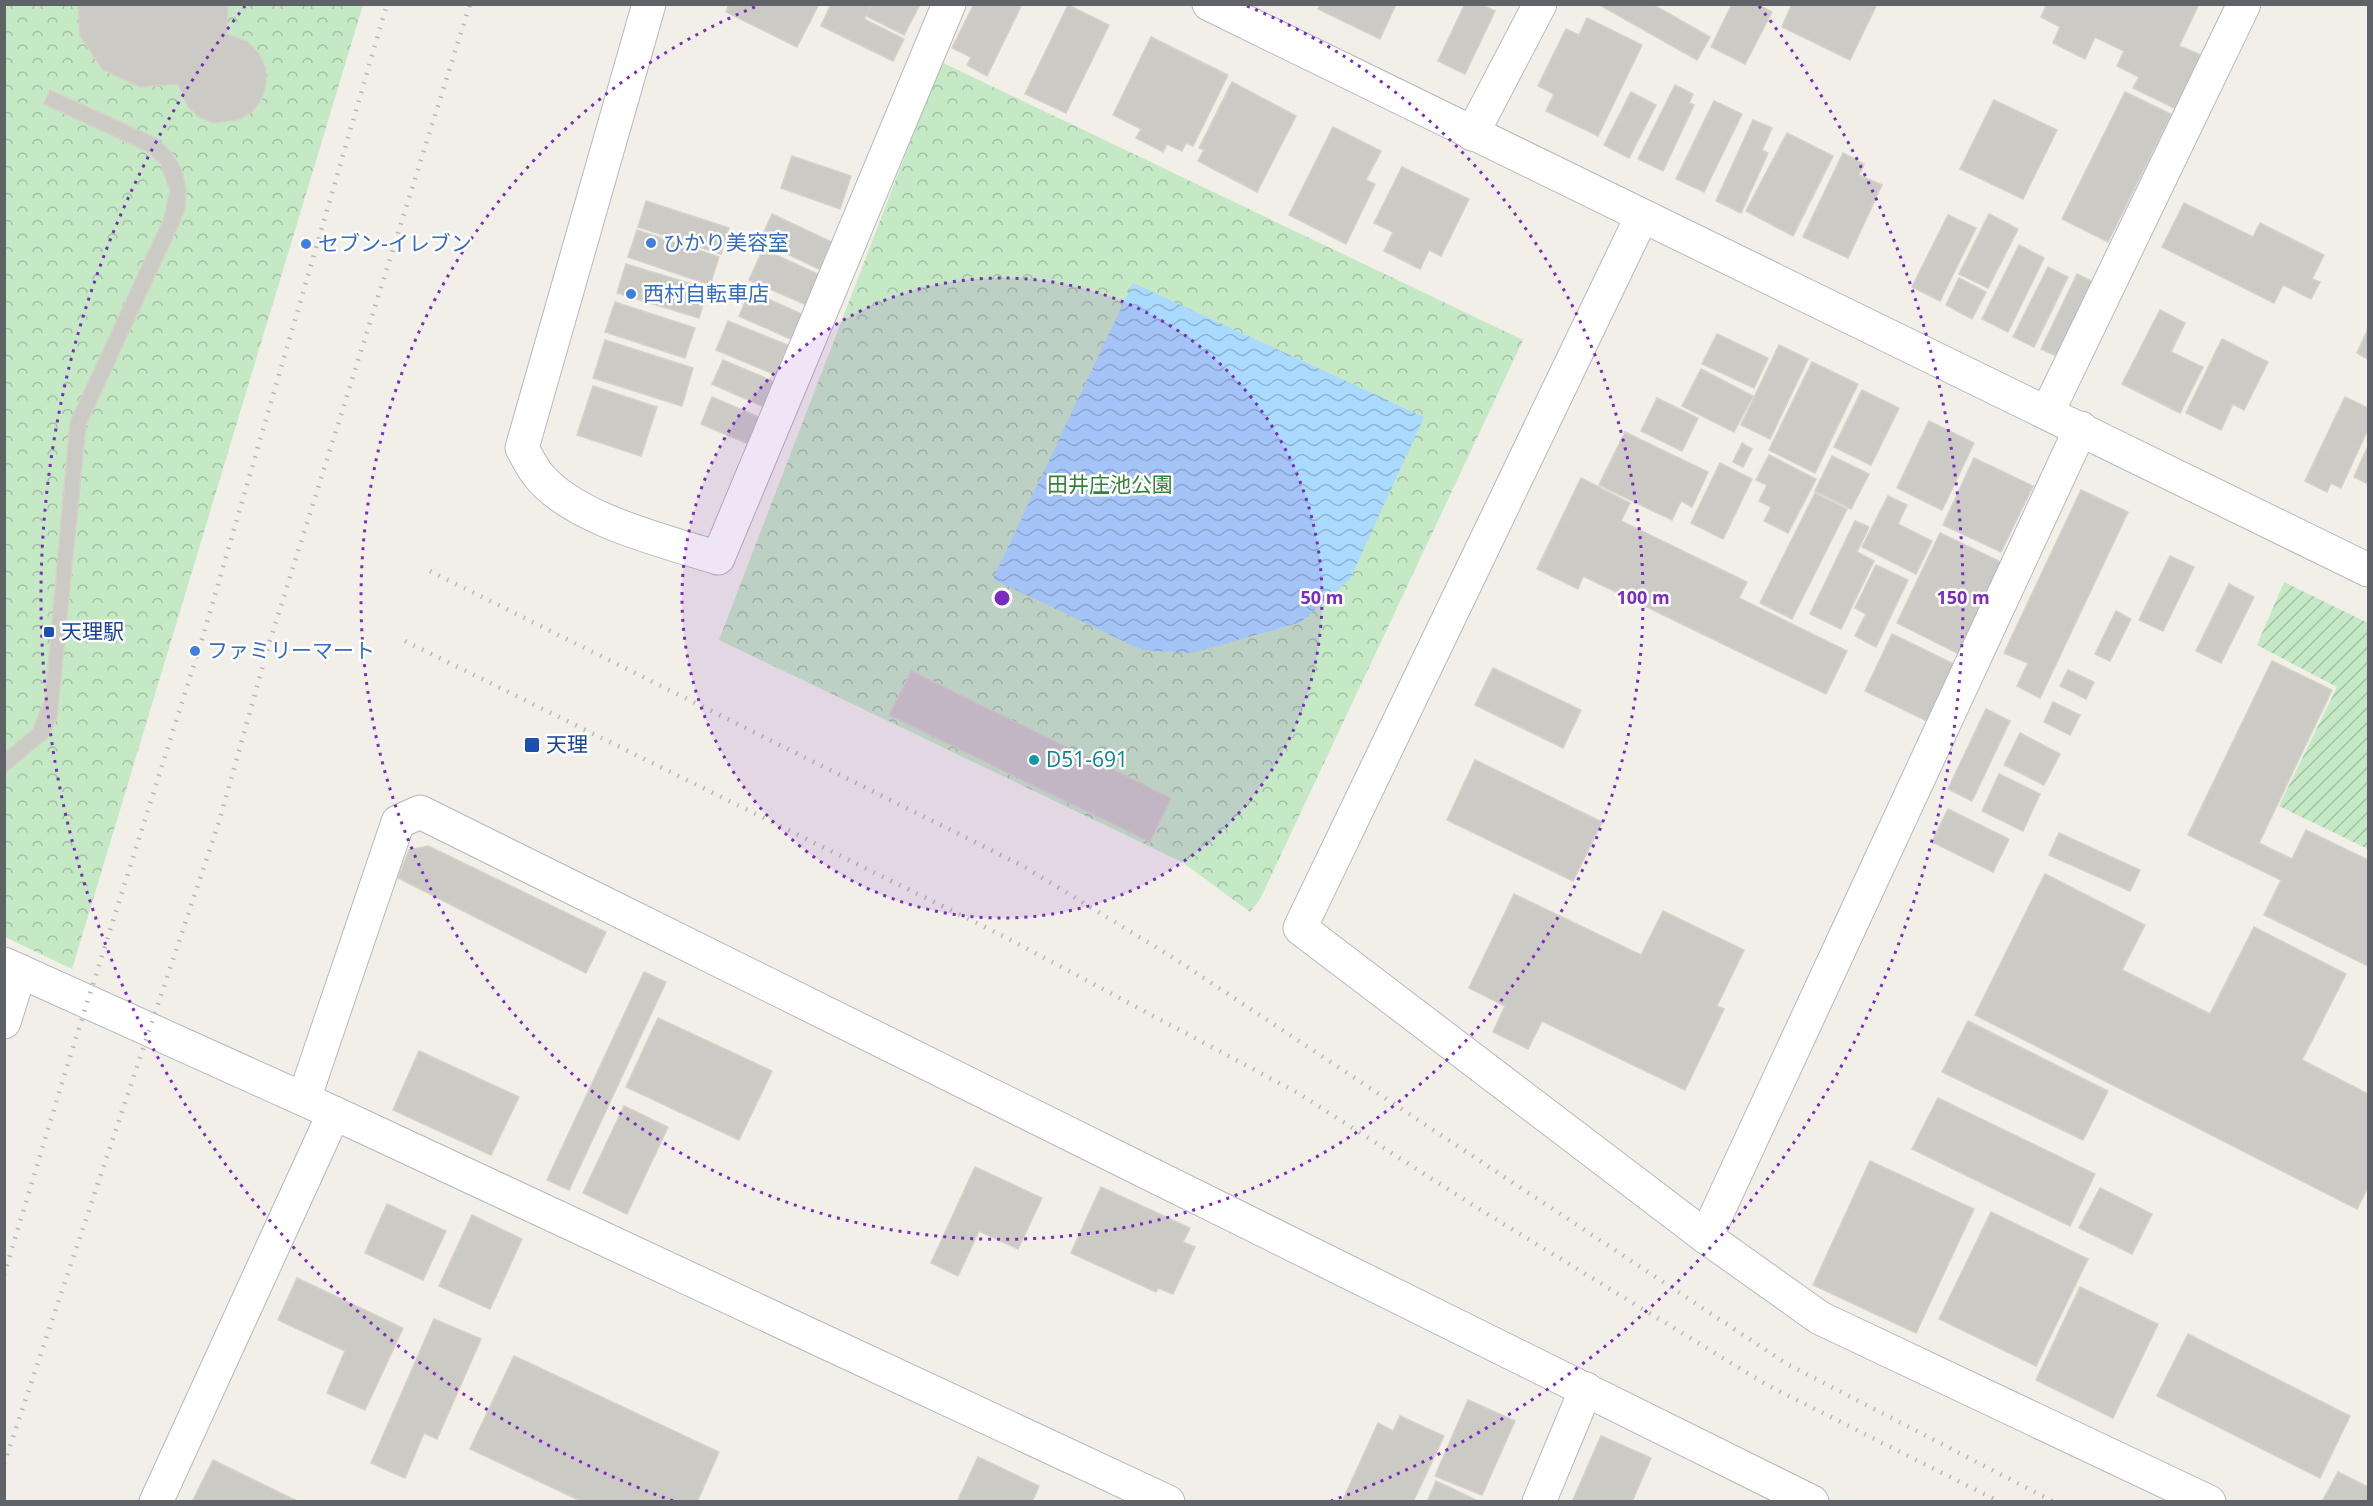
<svg xmlns="http://www.w3.org/2000/svg" width="2373" height="1506" font-family="'Open Sans','Noto Sans JP',sans-serif">
<defs>
<pattern id="forest-crowns" width="20" height="18" patternUnits="userSpaceOnUse" patternTransform="scale(1.5)"><rect width="20" height="18" fill="#c5e8c5"/><path d="M2 6a3 3 0 1 1 6 0M12 15a3 3 0 1 1 6 0" fill="none" stroke="#a3c0a4"/></pattern>
<pattern id="garden-furrows" width="10" height="10" patternUnits="userSpaceOnUse" patternTransform="scale(1.5)"><rect width="10" height="10" fill="#c5e8c5"/><path d="M-1 1l2-2M0 10L10 0M9 11l2-2" fill="none" stroke="#a3c0a4"/></pattern>
<pattern id="water-waves" width="16" height="10" patternUnits="userSpaceOnUse" patternTransform="scale(1.5)"><rect width="16" height="10" fill="#aadaff"/><path d="M0 5q4-4 8 0t8 0" fill="none" stroke="#8eb4d2"/></pattern>
</defs>
<rect width="100%" height="100%" fill="#f1efe8"/>
<!-- forest -->
<g fill="url(#forest-crowns)">
<path d="M4 5H363L72 969 5 937Z"/>
<path d="M941 62 1523 340 1260 899 1250 912 1182 862 719 640Z"/>
</g>
<!-- garden -->
<path fill="url(#garden-furrows)" d="M2284 582 2368 623V849L2279 806 2337 687 2257 645Z"/>
<!-- water -->
<path fill="url(#water-waves)" d="M1133 283 1424 417 1350 579 1301 622 1192 653 1142 650 993 579Z"/>
<!-- building -->
<g fill="#cccac5" stroke="#d6d1c6" stroke-width="1.5">
<path d="M78 4H228L227 34 248 42 259 54 266 68V84L262 99 252 112 238 120 214 123 199 117 188 107 178 84 140 87 103 70 80 36Z"/>
<path d="M729 4H819L797 47 726 12Z"/>
<path d="M831 4H872L864 19 904 39 893 61 821 26Z"/>
<path d="M872 4H915L919 6 904 35 866 16Z"/>
<path d="M974 4H1022L987 76 967 65 971 57 952 48Z"/>
<path d="M1320 4H1396L1380 39 1318 9Z"/>
<path d="M1465 4H1480L1495 11 1465 74 1438 61Z"/>
<path d="M1598 4H1652L1710 37 1697 60Z"/>
<path d="M1732 4H1757L1772 12 1745 64 1711 47Z"/>
<path d="M1792 4H1877L1850 60 1782 27Z"/>
<path d="M2047 4H2199L2179 46 2201 55 2176 109 2133 88 2139 77 2117 66 2124 51 2095 37 2085 59 2053 43 2060 27 2041 17Z"/>
<path d="M1068 5 1109 25 1066 113 1025 94Z"/>
<path d="M1587 18 1642 45 1598 136 1546 111 1554 94 1538 86 1566 29 1579 35Z"/>
<path d="M1151 37 1228 75 1193 146 1186 143 1182 151 1167 144 1163 152 1136 138 1141 129 1113 115Z"/>
<path d="M1232 82 1296 116 1257 192 1198 161 1204 150 1199 148Z"/>
<path d="M1675 85 1693 94 1689 103 1694 105 1663 171 1638 159Z"/>
<path d="M50 90 158 139 172 153 182 170 186 189 185 208 179 224 86 425 57 718 47 738 4 774V754L33 729 45 700 70 422 164 218 170 190 160 163 148 152 44 104Z"/>
<path d="M1631 92 1656 105 1629 158 1604 145Z"/>
<path d="M2125 92 2171 114 2108 242 2062 219Z"/>
<path d="M1994 100 2057 130 2023 199 1960 169Z"/>
<path d="M1714 101 1742 114 1704 192 1676 179Z"/>
<path d="M1753 120 1772 128 1762 150 1768 153 1741 213 1716 201Z"/>
<path d="M1333 127 1381 151 1366 180 1375 184 1346 244 1289 215Z"/>
<path d="M1787 133 1833 156 1793 236 1746 211Z"/>
<path d="M1843 153 1864 164 1859 175 1882 185 1848 258 1803 237Z"/>
<path d="M792 156 851 176 840 209 781 188Z"/>
<path d="M1402 167 1469 199 1441 256 1429 250 1420 269 1384 251 1393 232 1374 223Z"/>
<path d="M646 201 729 228 721 254 638 227Z"/>
<path d="M2184 203 2253 237 2260 223 2324 255 2312 279 2320 282 2311 299 2283 285 2274 303 2162 247Z"/>
<path d="M772 214 834 243 821 270 760 241Z"/>
<path d="M1989 214 2018 229 1988 288 1959 274Z"/>
<path d="M1948 215 1976 228 1940 301 1912 287Z"/>
<path d="M637 230 719 257 710 285 628 257Z"/>
<path d="M2019 245 2044 258 2008 332 1982 319Z"/>
<path d="M763 249 822 276 809 306 749 280Z"/>
<path d="M626 264 708 289 699 318 617 293Z"/>
<path d="M2048 267 2068 277 2034 347 2013 337Z"/>
<path d="M2077 274 2099 285 2064 359 2041 349Z"/>
<path d="M1959 278 1986 292 1972 319 1946 305Z"/>
<path d="M750 291 806 316 795 341 739 316Z"/>
<path d="M615 302 695 328 685 358 605 332Z"/>
<path d="M2160 310 2185 323 2171 352 2203 367 2180 413 2122 384Z"/>
<path d="M728 321 795 348 783 378 716 350Z"/>
<path d="M2368 329V359L2357 353Z"/>
<path d="M1717 334 1768 358 1754 388 1702 364Z"/>
<path d="M2222 339 2268 362 2244 410 2233 404 2221 430 2186 413Z"/>
<path d="M605 340 693 368 682 406 593 378Z"/>
<path d="M1779 345 1808 359 1770 439 1741 425Z"/>
<path d="M723 360 782 385 771 410 712 384Z"/>
<path d="M1812 362 1858 384 1815 473 1769 450Z"/>
<path d="M1701 369 1753 396 1734 432 1682 406Z"/>
<path d="M593 386 657 407 641 456 577 435Z"/>
<path d="M1862 390 1899 408 1871 465 1834 447Z"/>
<path d="M712 397 768 421 756 447 701 424Z"/>
<path d="M2345 397 2368 408V429L2341 488 2331 483 2327 492 2305 481Z"/>
<path d="M1657 398 1698 418 1682 451 1641 431Z"/>
<path d="M1929 421 1974 443 1942 510 1897 488Z"/>
<path d="M1625 432 1708 472 1692 507 1681 501 1672 520 1599 485Z"/>
<path d="M1742 443 1752 449 1743 467 1733 462Z"/>
<path d="M2368 446V484L2354 477Z"/>
<path d="M1769 455 1816 479 1788 533 1764 521 1771 507 1759 501 1767 485 1756 480Z"/>
<path d="M1832 456 1869 474 1851 509 1815 491Z"/>
<path d="M1974 458 2033 486 2001 552 1943 525Z"/>
<path d="M1720 463 1752 479 1723 539 1691 523Z"/>
<path d="M1581 478 1630 503 1621 521 1747 582 1739 598 1847 651 1826 694 1583 576 1578 589 1537 569Z"/>
<path d="M2081 490 2128 512 2040 698 2017 686 2028 663 2004 653Z"/>
<path d="M1815 493 1847 509 1792 619 1760 603Z"/>
<path d="M1888 496 1907 505 1898 524 1932 541 1916 574 1862 547Z"/>
<path d="M1855 521 1869 527 1857 552 1874 561 1841 629 1810 614Z"/>
<path d="M1940 533 2003 563 1959 654 1897 623Z"/>
<path d="M2170 556 2194 567 2163 631 2139 620Z"/>
<path d="M1876 565 1908 580 1876 647 1855 636 1866 614 1855 608Z"/>
<path d="M2229 584 2254 597 2221 663 2196 651Z"/>
<path d="M2116 611 2131 619 2110 661 2095 654Z"/>
<path d="M1892 634 1956 665 1929 722 1865 691Z"/>
<path d="M2272 661 2332 690 2259 843 2292 859 2306 830 2368 860V966L2264 915 2281 880 2188 835Z"/>
<path d="M1493 668 1581 710 1563 748 1475 705Z"/>
<path d="M2068 670 2094 682 2086 699 2060 686Z"/>
<path d="M911 671 1171 798 1150 842 889 715Z"/>
<path d="M2053 702 2080 715 2070 735 2044 722Z"/>
<path d="M1986 709 2010 721 1972 801 1948 789Z"/>
<path d="M2020 733 2060 754 2044 785 2004 765Z"/>
<path d="M1475 760 1602 822 1573 881 1447 820Z"/>
<path d="M1999 774 2040 794 2023 831 1982 811Z"/>
<path d="M1948 809 2009 839 1993 872 1932 842Z"/>
<path d="M2059 833 2140 870 2130 891 2049 855Z"/>
<path d="M428 846 606 932 586 973 398 878 409 850Z"/>
<path d="M2045 874 2145 925 2122 970 2210 1014 2254 927 2346 974 2302 1060 2368 1094V1187L2357 1209 1975 1015Z"/>
<path d="M1514 894 1641 955 1663 911 1744 950 1717 1006 1724 1009 1685 1090 1542 1021 1528 1049 1493 1032 1505 1006 1469 988Z"/>
<path d="M644 972 666 982 569 1190 547 1180Z"/>
<path d="M658 1018 772 1071 739 1140 626 1087Z"/>
<path d="M1968 1021 2108 1091 2083 1140 1942 1072Z"/>
<path d="M419 1051 519 1097 491 1155 393 1110Z"/>
<path d="M1938 1098 2095 1174 2070 1226 1912 1149Z"/>
<path d="M624 1106 668 1127 627 1214 583 1193Z"/>
<path d="M1870 1161 1974 1209 1916 1333 1813 1285Z"/>
<path d="M975 1167 1042 1198 1018 1249 979 1231 958 1276 931 1263Z"/>
<path d="M1101 1187 1190 1228 1183 1242 1195 1247 1173 1294 1158 1288 1156 1292 1071 1253Z"/>
<path d="M2100 1188 2152 1214 2132 1254 2079 1228Z"/>
<path d="M387 1204 446 1231 423 1280 365 1253Z"/>
<path d="M1991 1212 2088 1259 2036 1366 1939 1319Z"/>
<path d="M472 1215 522 1239 490 1309 439 1286Z"/>
<path d="M297 1278 403 1328 365 1410 327 1393 345 1351 278 1320Z"/>
<path d="M2080 1287 2158 1324 2113 1418 2036 1380Z"/>
<path d="M434 1319 481 1339 437 1439 424 1433 405 1478 371 1463Z"/>
<path d="M2188 1334 2350 1416 2320 1478 2157 1396Z"/>
<path d="M514 1356 719 1452 697 1502H583L470 1449Z"/>
<path d="M1468 1400 1515 1421 1482 1495 1435 1476Z"/>
<path d="M1400 1416 1444 1436 1413 1502H1342L1378 1423 1393 1431Z"/>
<path d="M1601 1436 1651 1458 1632 1502H1572Z"/>
<path d="M978 1457 1039 1486 1032 1502H957Z"/>
<path d="M213 1460 299 1502H192Z"/>
<path d="M2338 1472 2368 1487V1502H2322Z"/>
<path d="M1436 1481 1480 1502H1427Z"/>
</g>
<g fill="none" stroke-linecap="round" stroke-linejoin="round">
<!-- minor casing -->
<g stroke="#b5b8bc" stroke-width="35">
<g id="minor">
<path d="M649 4 522 448C527 457 532 468 539 476 575 520 665 541 718 558L949 4"/>
<path d="M1209 4 2368 570"/>
<path d="M1472 134 1540 4"/>
<path d="M1642 216 1300 928 1706 1237 1820 1318 2209 1502"/>
<path d="M2047 413 2244 4"/>
<path d="M4 964 334 1113 1168 1502"/>
<path d="M4 1022 20 971"/>
<path d="M304 1099 398 822 420 812 1812 1502"/>
<path d="M1706 1237 2081 428"/>
<path d="M156 1502 334 1113"/>
<path d="M1539 1502 1586 1389"/>
</g>
</g>
<!-- minor -->
<use href="#minor" stroke="#fff" stroke-width="33"/>
<!-- rail -->
<g stroke="#b6b7b8" stroke-width="4.5" stroke-dasharray="1.5 8" stroke-linecap="butt">
<path d="M430 571 1023 866 1172 957 1787 1364 2054 1502"/>
<path d="M405 641 1005 937 1298 1093 1471 1204 1767 1385 2000 1502"/>
<path d="M4 1275 69 1060 203 636 387 4"/>
<path d="M4 1464 219 822 269 644 470 4"/>
</g>
</g>
<!-- distance rings -->
<circle cx="1002" cy="598" r="320" fill="#7b2cbf" fill-opacity=".12"/>
<g fill="none" stroke="#7b2cbf" stroke-width="3" stroke-dasharray="3 6">
<circle cx="1002" cy="598" r="320"/>
<path d="M1247 6A641 641 0 1 1 757 6"/>
<path d="M673 1501A961 961 0 0 1 245 6M1759 6A961 961 0 0 1 1331 1501"/>
</g>
<!-- markers -->
<g fill="#3f7fe0" stroke="#fff" stroke-width="2">
<circle cx="651" cy="243" r="6"/>
<circle cx="306" cy="244" r="6"/>
<circle cx="631" cy="294" r="6"/>
<circle cx="195" cy="651" r="6"/>
</g>
<g fill="#1a4fb4" stroke="#fff" stroke-width="2">
<rect x="43" y="626" width="12" height="12" rx="3"/>
<rect x="524" y="737" width="16" height="16" rx="3"/>
</g>
<circle fill="#0f9aa8" stroke="#fff" stroke-width="2" cx="1034" cy="760" r="6"/>
<g text-anchor="middle" stroke-width="5" stroke-linejoin="round" paint-order="stroke">
<!-- shop labels -->
<g font-size="21" fill="#366cbe" stroke="#fff" text-anchor="start">
<text x="663" y="250">ひかり美容室</text>
<text x="318" y="251">セブン-イレブン</text>
<text x="643" y="301">西村自転車店</text>
<text x="207" y="658">ファミリーマート</text>
</g>
<!-- park labels -->
<g font-size="21" fill="#348238" stroke="#fff">
<text x="1110" y="492">田井庄池公園</text>
</g>
<!-- transit labels -->
<g font-size="21" fill="#164399" stroke="#fff" text-anchor="start">
<text x="61" y="639">天理駅</text>
<text x="546" y="752">天理</text>
</g>
<!-- culture labels -->
<g font-size="21" fill="#0d838f" stroke="#fff" text-anchor="start">
<text x="1046" y="767">D51-691</text>
</g>
</g>
<circle cx="1002" cy="598" r="9" fill="#7b2cbf" stroke="#fff" stroke-width="3"/>
<g font-size="18" text-anchor="middle" font-weight="bold" fill="#7b2cbf" stroke="#fff" stroke-width="5" stroke-linejoin="round" paint-order="stroke">
<text x="1322" y="604">50 m</text>
<text x="1643" y="604">100 m</text>
<text x="1963" y="604">150 m</text>
</g>
<!-- border -->
<rect width="2373" height="1506" fill="none" stroke="#5f6368" stroke-width="12"/>
</svg>
